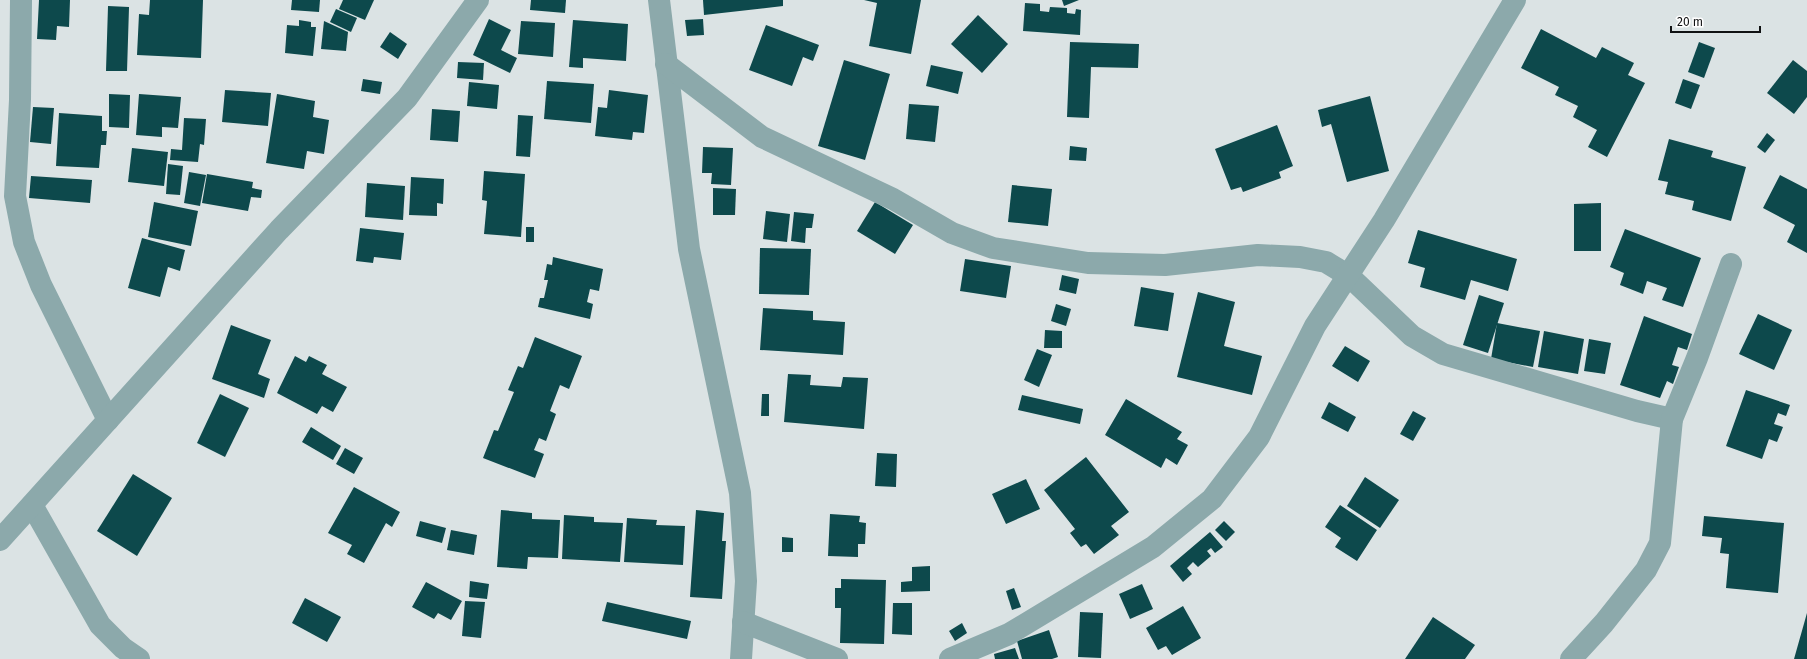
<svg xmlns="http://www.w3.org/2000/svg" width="1807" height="659" font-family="'Fira Sans',sans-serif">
<rect width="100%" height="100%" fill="#dbe3e4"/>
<!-- building -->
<g fill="#0d494c">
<path d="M39 0H70L69 27 57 26 56 40 37 39Z"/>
<path d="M150 0H203L201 58 137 55 139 14 149 15Z"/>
<path d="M292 0H320L319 12 291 10Z"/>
<path d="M343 0H374L365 20 339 9Z"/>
<path d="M531 0H566L565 13 530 10Z"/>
<path d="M703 0H783V6L704 15Z"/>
<path d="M864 0H921L911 54 869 46 877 3Z"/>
<path d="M1062 0H1079L1064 6Z"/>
<path d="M1025 3 1040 4V11L1049 12 1050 7 1067 8V13L1075 14 1076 9 1081 10 1080 35 1023 31Z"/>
<path d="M108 6 129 7 127 71H106Z"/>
<path d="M336 9 357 18 351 32 330 22Z"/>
<path d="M978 15 1008 44 982 73 951 44Z"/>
<path d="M489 19 511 30 501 50 517 58 510 73 473 55Z"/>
<path d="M703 19 704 35 687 36 685 20Z"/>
<path d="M299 20 311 22V27H316L313 56 285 53 287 25 299 26Z"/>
<path d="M573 20 628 24 626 61 583 58V68L569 67Z"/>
<path d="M324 21 348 32 346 51 321 49Z"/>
<path d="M521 21 555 23 553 57 518 54Z"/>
<path d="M766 25 819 45 813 61 803 57 792 86 749 70Z"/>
<path d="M1541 29 1596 58 1602 47 1634 63 1628 75 1645 83 1607 157 1588 147 1597 130 1573 117 1578 106 1555 95 1559 87 1521 68Z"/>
<path d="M390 32 407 44 398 59 380 47Z"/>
<path d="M1070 42 1139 44 1138 68 1091 67 1089 118 1067 117Z"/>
<path d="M1699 42 1715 48 1704 78 1688 72Z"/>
<path d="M844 60 890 74 865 160 818 146Z"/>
<path d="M1793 60 1807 71V97L1794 114 1767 93Z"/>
<path d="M458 62 484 63 483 80 457 78Z"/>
<path d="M931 65 963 72 958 94 926 86Z"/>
<path d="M363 79 382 82 380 94 361 91Z"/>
<path d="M1683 79 1700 85 1691 109 1675 103Z"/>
<path d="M547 81 594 84 591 123 544 119Z"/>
<path d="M469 82 499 85 497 109 467 106Z"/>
<path d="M225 90 271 93 268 126 222 122Z"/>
<path d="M609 90 648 95 644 133 633 132 632 140 595 136 598 107 607 108Z"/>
<path d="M109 94 130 95 129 128 109 127Z"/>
<path d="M139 94 181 97 178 128 162 127V137L136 135Z"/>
<path d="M277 94 315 101 313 117 329 120 324 154 307 151 304 169 266 163Z"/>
<path d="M1370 96 1389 171 1347 182 1331 124 1322 127 1318 110Z"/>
<path d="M909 104 939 106 935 142 906 139Z"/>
<path d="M33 107 54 108 51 144 30 142Z"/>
<path d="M432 109 460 111 458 142 430 140Z"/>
<path d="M59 113 102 116V131H107L106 145H101L99 168 56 166Z"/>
<path d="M518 115 533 116 530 157 516 156Z"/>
<path d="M184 118 206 119 204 145 200 144 198 162 170 160 171 149 182 150Z"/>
<path d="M1277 125 1293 166 1279 172 1281 178 1243 192 1241 187 1231 190 1215 149Z"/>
<path d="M1767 133 1775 140 1765 153 1757 147Z"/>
<path d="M1669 139 1713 151 1711 157 1746 167 1731 221 1692 210 1694 201 1665 194 1668 182 1658 180Z"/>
<path d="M1070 146 1087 148 1086 161 1069 160Z"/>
<path d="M703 147 733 148 731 185 711 184 712 173H702Z"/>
<path d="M132 148 168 152 164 186 128 182Z"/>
<path d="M168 164 183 166 180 195 166 194Z"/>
<path d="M484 171 525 174 521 237 484 234 487 201 482 200Z"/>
<path d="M189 172 206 175 200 206 184 203Z"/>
<path d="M207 174 253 182 252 188 262 190 261 198 251 197 248 211 202 203Z"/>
<path d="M1780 175 1807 189V253L1787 242 1795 225 1763 208Z"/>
<path d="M31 176 92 180 90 203 29 198Z"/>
<path d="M411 177 444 179 443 204 437 203V216L409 215Z"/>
<path d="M367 183 405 186 403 220 365 217Z"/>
<path d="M1012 185 1052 189 1048 226 1008 222Z"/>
<path d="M713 188 736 189 735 215H713Z"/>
<path d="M154 202 198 211 191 246 148 237Z"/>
<path d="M875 202 913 225 895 254 857 231Z"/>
<path d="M1601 203V251H1574V204Z"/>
<path d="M766 211 790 214 787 242 763 239Z"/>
<path d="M794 212 814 214 812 228H806L805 243 791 241Z"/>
<rect x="526" y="227" width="8" height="15"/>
<path d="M360 228 404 233 401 260 374 257 373 263 356 261Z"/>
<path d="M1625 229 1701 258 1683 307 1662 300 1667 288 1647 281 1643 294 1620 285 1624 273 1610 267Z"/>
<path d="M1418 230 1517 259 1508 291 1471 280 1465 300 1420 287 1425 268 1408 263Z"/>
<path d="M142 238 185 250 180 271 168 267 160 297 128 288Z"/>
<path d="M760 248 811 249 809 295 759 294Z"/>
<path d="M553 257 603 269 599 291 590 289 587 302 593 304 590 319 538 307 540 298H544L548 280H544L547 264 552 265Z"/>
<path d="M965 259 1011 266 1006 298 960 291Z"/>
<path d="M1062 275 1079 279 1076 294 1059 290Z"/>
<path d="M1141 287 1174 293 1168 331 1134 326Z"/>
<path d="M1198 292 1235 302 1224 346 1262 356 1252 395 1177 377Z"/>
<path d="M1479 295 1504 303 1488 353 1463 345Z"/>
<path d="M1056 304 1071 309 1066 326 1051 321Z"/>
<path d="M763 308 813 311V320L845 322 843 355 760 350Z"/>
<path d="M1758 314 1792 330 1774 370 1739 354Z"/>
<path d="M1644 316 1692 334 1687 350 1678 347 1672 365 1679 367 1673 384 1667 381 1660 398 1620 385Z"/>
<path d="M1497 323 1540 331 1533 367 1491 359Z"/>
<path d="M231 325 271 340 258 374 270 379 264 398 212 379Z"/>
<path d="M1045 330 1062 331V348H1044Z"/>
<path d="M1544 331 1584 339 1578 374 1538 367Z"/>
<path d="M535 337 582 356 569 389 560 385 550 411 556 414 546 441 539 438 534 450 544 454 535 478 483 458 494 430 498 431 514 392 508 390 518 366 523 368Z"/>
<path d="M1589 339 1611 343 1605 374 1584 371Z"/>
<path d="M1345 346 1370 361 1358 382 1332 366Z"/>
<path d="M1037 349 1052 355 1039 387 1024 380Z"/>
<path d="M295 356 306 362 309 356 327 365 322 374 347 387 333 412 322 406 317 414 277 393Z"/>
<path d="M788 374 811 375 810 385 841 387 843 377 868 378 864 429 784 422Z"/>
<path d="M1746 390 1790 405 1786 416 1778 413 1774 424 1783 427 1777 442 1769 439 1762 459 1726 446Z"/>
<path d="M220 394 249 408 225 457 197 443Z"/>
<path d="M762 394H769V416H761Z"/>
<path d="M1022 395 1083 409 1080 424 1018 410Z"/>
<path d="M1126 399 1182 432 1177 439 1188 445 1177 465 1166 458 1161 468 1105 435Z"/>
<path d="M1329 402 1356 417 1348 432 1321 418Z"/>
<path d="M1413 411 1426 418 1413 441 1400 434Z"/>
<path d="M311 427 341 446 333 460 302 442Z"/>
<path d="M345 448 363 458 354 474 336 464Z"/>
<path d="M877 453 897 454 896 487 875 486Z"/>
<path d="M1086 457 1129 512 1111 526 1119 535 1094 554 1086 544 1081 547 1070 533 1075 529 1044 490Z"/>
<path d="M133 474 172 498 137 556 97 531Z"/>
<path d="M1365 477 1399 500 1380 528 1347 506Z"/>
<path d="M1026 479 1040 509 1006 524 992 494Z"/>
<path d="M354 487 400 512 392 527 386 523 364 563 347 554 352 545 328 533Z"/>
<path d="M1340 505 1377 530 1357 561 1335 547 1341 538 1325 527Z"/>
<path d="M501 510 532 513V519L560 520 558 558 528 557 527 569 497 567Z"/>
<path d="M696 510 724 513 722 541H726L722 599 690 597Z"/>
<path d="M830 514 860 516 859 522 866 523 865 544H858V557L828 556Z"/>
<path d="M564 515 594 517V522L623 523 620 562 562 559Z"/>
<path d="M1704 516 1784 523 1778 593 1726 588 1729 554 1720 553 1722 538 1702 536Z"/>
<path d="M627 518 657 520 656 525 685 526 683 565 624 562Z"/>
<path d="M420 521 446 528 442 543 416 536Z"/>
<path d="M1224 521 1235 532 1226 541 1215 530Z"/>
<path d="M451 530 477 535 474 555 447 550Z"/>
<path d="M1210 532 1223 547 1215 553 1211 548 1207 551 1211 556 1198 567 1193 562 1187 568 1192 574 1183 582 1170 566Z"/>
<path d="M782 537 793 538V552H782Z"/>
<path d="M930 566V591L901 592V582L912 581V567Z"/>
<path d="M841 579 886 580 884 644 840 643 841 608H835V588H841Z"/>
<path d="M470 581 489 584 487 599 469 597Z"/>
<path d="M426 582 462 601 451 620 438 613 434 619 412 607Z"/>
<path d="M1142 584 1153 609 1130 619 1119 594Z"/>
<path d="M1014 588 1021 607 1012 610 1006 591Z"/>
<path d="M305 598 341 617 327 642 292 623Z"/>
<path d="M465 601 485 602 481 638 462 636Z"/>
<path d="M607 602 691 621 687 639 602 621Z"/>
<path d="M893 603H912V635L892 634Z"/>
<path d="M1183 606 1201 638 1172 655 1166 646 1158 650 1146 628Z"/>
<path d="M1080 612 1103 613 1101 658 1078 657Z"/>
<path d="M1807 613V659H1794Z"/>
<path d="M1433 617 1475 645 1465 659H1405Z"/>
<path d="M962 623 967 633 955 641 949 631Z"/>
<path d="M1049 630 1058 657 1052 659H1022L1017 641Z"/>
<path d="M1015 648 1019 659H995L994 654Z"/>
</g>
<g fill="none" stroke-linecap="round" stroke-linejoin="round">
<!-- minor -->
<g stroke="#8ca9ab" stroke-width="22">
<path d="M21 0 20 100 15 196 24 242 41 285 108 420"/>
<path d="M659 0 689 249 740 493 746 581 741 659"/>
<path d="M666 64 762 137 893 199 952 233 993 248 1088 263 1165 265 1258 255 1300 257 1326 262 1349 276 1412 336 1443 354 1637 411 1672 419"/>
<path d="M32 505 100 625 123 648 139 659"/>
<path d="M0 540 279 230 407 98 478 0"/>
<path d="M743 622 837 659"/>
<path d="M950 659 1009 634 1153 547 1212 499 1259 437 1315 326 1384 220 1515 0"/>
<path d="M1571 659 1604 623 1646 570 1660 543 1672 419 1697 358 1731 264"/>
</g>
</g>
<!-- scale -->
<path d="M1671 26v6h89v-6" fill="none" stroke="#101213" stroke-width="2"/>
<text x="1677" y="26" font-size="12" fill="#101213" stroke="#ffffff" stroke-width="3" paint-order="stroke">20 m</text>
</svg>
